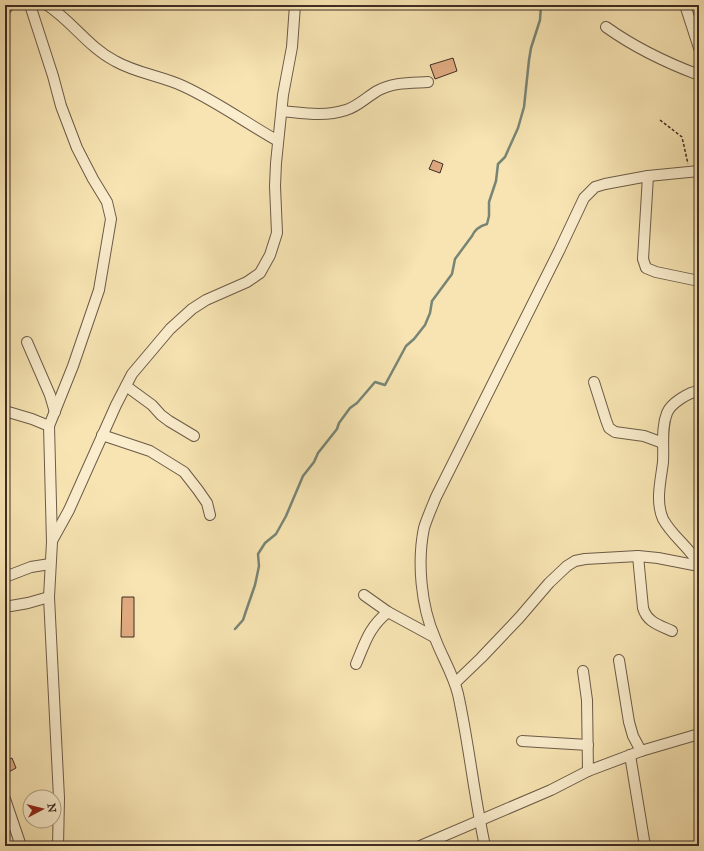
<svg xmlns="http://www.w3.org/2000/svg" width="704" height="851" font-family="'IM FELL Great Primer',serif">
<rect width="100%" height="100%" fill="#f7e4b2"/>
<filter id="stains"><feTurbulence type="fractalNoise" baseFrequency=".005" numOctaves="4"/><feColorMatrix values="0 0 0 0 .2 0 0 0 0 .09 0 0 0 0 .02 0 0 0 .5 -.17"/></filter>
<radialGradient id="worn" r=".72"><stop offset=".6" stop-color="#630" stop-opacity="0"/><stop offset="1" stop-color="#630" stop-opacity=".3"/></radialGradient>
<g fill="none" stroke-linecap="round" stroke-linejoin="round">
<!-- stream -->
<path stroke="#778576" stroke-width="2.5" d="M235 629 243 620 246 611 255 585 259 566 258 554 265 543 276 534 286 516 303 476 314 462 318 453 337 429 339 423 350 408 357 403 375 382 385 385 406 346 414 339 425 325 430 313 432 301 452 274 455 259 472 236C475 229 480 226 487 224L489 216V202L496 181 498 164 505 157 518 128 524 107 529 60 531 48 540 20 541 5"/>
</g>
<!-- building -->
<g fill="#e0aa81" stroke="#3e2d23">
<path d="M453 58 457 71 435 79 430 65Z"/>
<path d="M433 160 443 164 440 173 429 169Z"/>
<path d="M122 597H134V637H121Z"/>
<path d="M12 758 16 768 5 774V761Z"/>
</g>
<g fill="none" stroke-linecap="round" stroke-linejoin="round">
<!-- minor casing -->
<g stroke="#6c5b47" stroke-width="12">
<g id="minor">
<path d="M30 5 53 76 61 106 77 148 93 179 107 202 111 219 99 290 73 366 49 426 52 542 49 597 59 798 58 846"/>
<path d="M47 5C72 21 88 47 115 61 136 73 161 76 183 86 216 101 246 123 278 141"/>
<path d="M685 5 699 48"/>
<path d="M5 10 9 5"/>
<path d="M606 27C634 47 667 63 699 75"/>
<path d="M282 111C303 113 325 117 346 110 357 107 367 97 377 91 393 82 410 83 428 82"/>
<path d="M648 176 643 259 646 268 656 272 699 281"/>
<path d="M27 342 50 395 55 412"/>
<path d="M594 382 606 420 609 428 615 432 644 436 663 443"/>
<path d="M126 386 152 405 161 415 169 421 194 436"/>
<path d="M699 391C689 392 671 403 667 413 661 428 664 445 663 462 661 480 655 501 663 519 670 532 681 541 690 552 694 556 696 561 699 565"/>
<path d="M5 411 32 419 49 426"/>
<path d="M102 435 150 451 184 472 198 490 207 503 210 515"/>
<path d="M53 539 69 510 116 405 132 374 170 329 192 309 206 300 247 282 260 273 270 255 277 233 275 186 276 163 283 95 292 47 295 5"/>
<path d="M638 556 643 608C647 622 659 625 672 631"/>
<path d="M5 577 31 567 50 564"/>
<path d="M364 595 388 612 434 637"/>
<path d="M5 607 28 603 49 597"/>
<path d="M619 660 629 722 633 736 641 751"/>
<path d="M356 664C365 643 369 627 388 612"/>
<path d="M583 671 587 700 588 771"/>
<path d="M455 683 481 658 519 618 549 583 567 566 575 561 585 559 638 556 658 558 699 566"/>
<path d="M522 741 588 745"/>
<path d="M630 755 645 846"/>
<path d="M5 799 21 846"/>
<path d="M420 846 551 790 588 771 641 751 699 734"/>
<path d="M485 846C474 796 469 744 458 694 453 674 442 657 435 638 421 606 417 562 424 528 427 518 432 507 436 497L559 251 584 198 595 187 605 184 648 176 699 171"/>
</g>
</g>
<!-- path -->
<path stroke="#3e2d23" stroke-width="1.5" stroke-dasharray="3 2" stroke-linecap="butt" d="M660 120 682 137 688 164"/>
<!-- minor -->
<use href="#minor" stroke="#faedcd" stroke-width="10"/>
</g>
<!-- margin -->
<rect width="704" height="851" fill="none" stroke="#f7e4b2" stroke-width="20"/>
<rect x="6" y="6" width="692" height="839" fill="none" stroke="#3e2d23" stroke-width="2"/>
<rect x="10" y="10" width="684" height="831" fill="none" stroke="#3e2d23"/>
<!-- north arrow -->
<g transform="translate(42 809) rotate(83)"><circle r="19" fill="#faedcd" stroke="#afa089"/>
<path d="M0-3L7 15L0 10L-7 15Z" fill="#8f2418"/>
<text y="-6" font-size="11" font-weight="bold" text-anchor="middle" fill="#3e2d23">N</text>
</g>
<rect width="100%" height="100%" filter="url(#stains)"/>
<rect width="100%" height="100%" fill="url(#worn)"/>
</svg>
